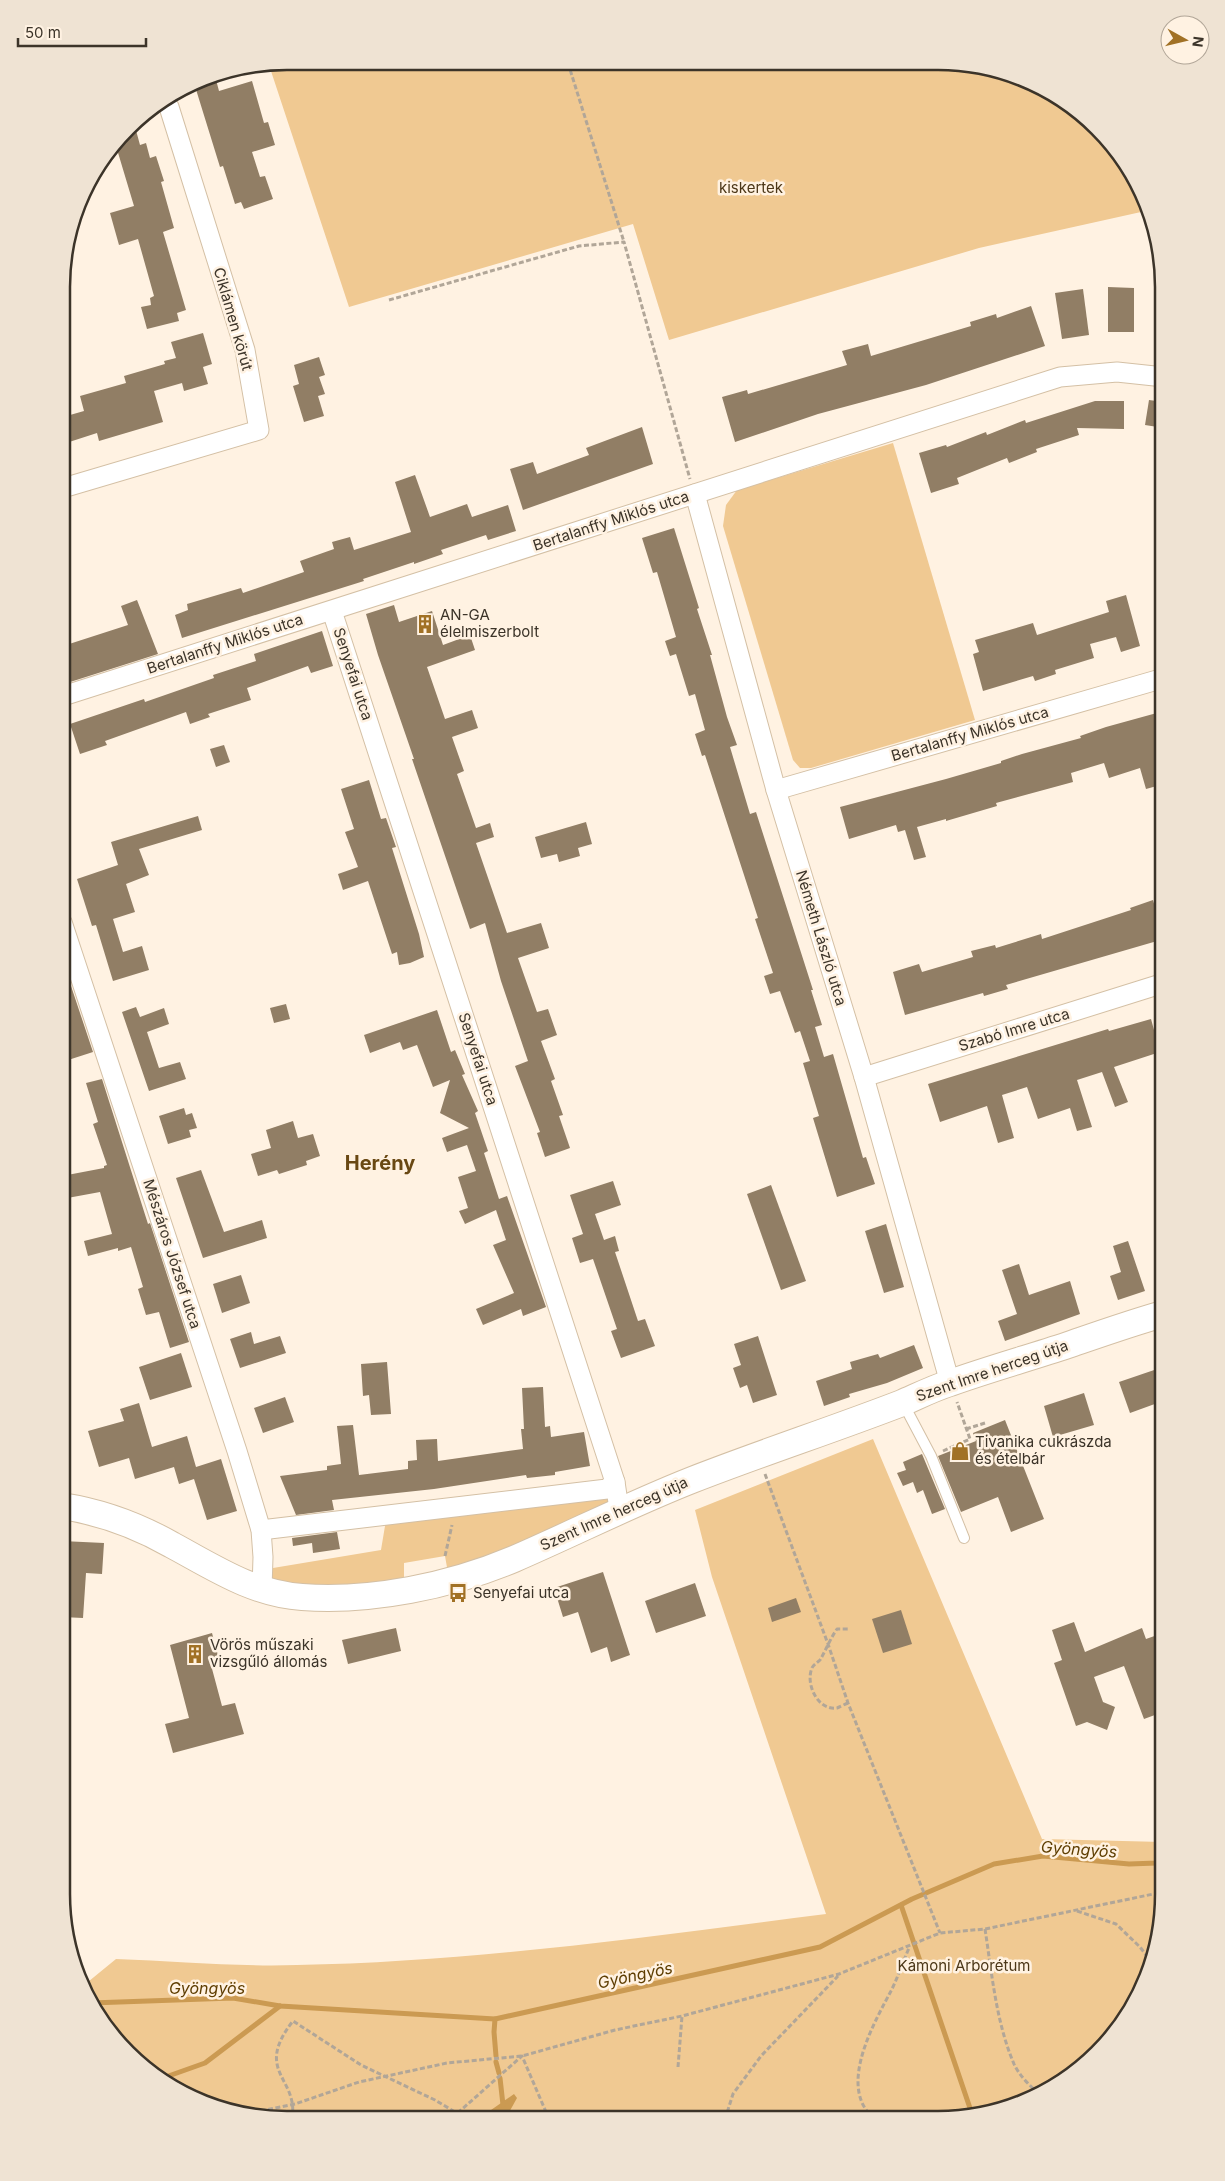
<svg xmlns="http://www.w3.org/2000/svg" width="1225" height="2181" font-family="Inter,sans-serif">
<rect width="100%" height="100%" fill="#fff2e2"/>
<!-- green -->
<g fill="#f0c992">
<path d="M287 61 982 66 1038 84 1087 117 1126 161 1151 213 1141 212 979 248 669 340 633 224 349 307 269 65Z"/>
<path d="M893 443 975 720 811 768H800L793 760 723 526 726 505 737 490Z"/>
<path d="M873 1439 1042 1839 1163 1842V1909L1152 1967 1117 2031 1075 2073 1011 2108 938 2120 508 2119 507 2116 491 2110 490 2118H257L187 2097 138 2064 99 2020 83 1986 116 1959C176 1961 237 1967 297 1965 474 1962 651 1936 826 1914L712 1577 695 1510Z"/>
<path d="M607 1489 614 1506 448 1573 445 1556 404 1563V1585L335 1592 270 1581 273 1568 381 1550 386 1520Z"/>
</g>
<!-- water -->
<path fill="#cb9a52" d="M514 2094 517 2098 507 2116 508 2119 490 2118 491 2110Z"/>
<g fill="none" stroke-linecap="round" stroke-linejoin="round">
<!-- stream -->
<g stroke="#cb9a52" stroke-width="5">
<path d="M901 1905 972 2114"/>
<path d="M91 2003 233 1998 280 2006 495 2019 820 1947 912 1899 994 1864 1043 1856 1129 1864 1157 1863 1163 1860"/>
<path d="M495 2019 494 2032 496 2056"/>
<path d="M496 2062 499 2073"/>
<path d="M500 2078 503 2105"/>
<path d="M160 2079 205 2063 280 2006"/>
</g>
</g>
<!-- building -->
<g fill="#917e65">
<path d="M215 76 219 91 252 81 264 123 268 122 275 145 252 152 260 177 265 176 273 199 244 209 241 202 235 204 223 166 220 167 194 83 201 78Z"/>
<path d="M134 123 140 145 146 143 150 158 156 156 164 181 161 182 174 228 163 232 186 310 177 313 179 321 147 329 141 307 151 305 150 298 154 296 138 239 119 245 110 213 134 206 116 146Z"/>
<path d="M1108 287 1134 288V332H1108Z"/>
<path d="M1083 289 1089 335 1062 339 1055 293Z"/>
<path d="M1031 306 1045 346 926 385 818 414 735 442 722 397 747 390 748 394 847 365 842 351 868 344 871 356 971 326 970 322 996 314 997 318Z"/>
<path d="M203 333 212 364 203 367 208 384 184 391 182 383 154 391 163 422 99 441 97 433 63 444V417L84 411 80 396 126 383 124 376 165 364 164 361 176 358 171 342Z"/>
<path d="M319 357 325 375 319 377 325 394 318 396 324 416 304 422 293 386 299 384 294 365Z"/>
<path d="M1149 400 1164 402V428L1145 425Z"/>
<path d="M1095 401H1124V429L1077 428 1079 435 1036 449 1037 452 1009 463 1007 458 957 478 959 484 931 493 919 453 946 445 947 447 986 432 987 435 1025 420 1026 423Z"/>
<path d="M642 427 653 464 523 510 510 469 533 462 537 474 589 455 586 448Z"/>
<path d="M415 475 430 517 467 504 472 517 508 505 516 531 488 540 486 535 441 550 443 554 414 564V562L363 579 364 581 182 638 175 615 188 610 187 604 241 588 243 593 304 572 300 561 334 549 332 542 350 537 354 550 411 532 395 482Z"/>
<path d="M674 528 699 608 697 609 712 655H710L727 717 737 745 730 747 750 814 756 812 813 990H811L822 1025 815 1027 824 1057 833 1054 863 1158 866 1157 875 1184 837 1197 813 1118 819 1116 803 1063 810 1061 800 1031 795 1033 780 991 770 994 764 976 773 973 755 919 758 918 705 755 702 756 695 734 705 730 695 694 689 696 676 654 670 656 665 641 676 637 657 572 653 573 642 538Z"/>
<path d="M1126 595 1140 646 1121 652 1116 637 1090 644 1094 658 1055 670 1056 674 1035 681 1033 676 983 691 973 654 979 652 975 640 1033 623 1037 635 1109 612 1106 601Z"/>
<path d="M137 600 158 654 67 683 63 669V646L128 625 121 606Z"/>
<path d="M394 605 399 622 432 611 443 645 470 635 475 650 427 667 445 719 472 710 478 728 452 737 464 771 457 774 476 828 490 823 494 837 476 843 507 933 541 923 549 948 518 958 537 1012 548 1009 557 1035 541 1041 555 1079 551 1081 563 1115 559 1116 570 1148 545 1157 537 1133 540 1132 515 1066 528 1061 501 981 485 923 470 929 412 759H414L378 655 366 614Z"/>
<path d="M322 631 333 666 311 673 308 666 247 688 251 700 208 714 210 717 190 724 186 712 105 741 107 745 80 754 70 724 144 699 145 702 214 678 213 675 256 661 254 654Z"/>
<path d="M1164 711V784L1146 789 1140 768 1109 778 1104 763 1071 773 1073 782 996 803 997 806 946 821V819L917 827 926 857 914 860 905 830 898 832 896 825 849 839 840 807 946 779 1001 763V761L1022 754 1081 738 1080 736 1106 727Z"/>
<path d="M224 745 230 762 216 767 210 749Z"/>
<path d="M369 780 381 819 386 818 396 847 392 848 419 934 424 957 410 963 399 965 397 952 392 954 368 881 343 890 338 874 358 867 345 832 354 829 341 789Z"/>
<path d="M198 816 202 830 139 849 149 875 126 884 135 912 113 919 123 952 142 946 149 970 113 981 96 925 92 926 77 879 118 865 111 842Z"/>
<path d="M586 822 592 844 578 848 580 856 559 862 557 854 541 858 535 837Z"/>
<path d="M1153 900 1164 939 1006 985 1008 989 984 996 983 993 905 1015 893 972 919 964 922 972 973 957 971 951 995 945 996 948 1041 934 1042 939 1131 910 1130 908Z"/>
<path d="M62 959 93 1052 62 1062Z"/>
<path d="M286 1004 290 1019 274 1023 270 1008Z"/>
<path d="M136 1007 140 1017 164 1008 169 1024 147 1032 159 1068 180 1062 186 1079 149 1091 122 1012Z"/>
<path d="M437 1010 451 1052 455 1050 465 1074 462 1075 478 1111 475 1113 488 1151 484 1153 499 1199 507 1196 546 1307 523 1316 521 1309 483 1325 476 1309 514 1293 493 1245 506 1240 496 1210 465 1224 459 1211 468 1208 458 1177 476 1171 467 1145 447 1152 442 1138 469 1128 440 1113 450 1080 433 1087 417 1045 403 1050 400 1042 370 1053 364 1035Z"/>
<path d="M1151 1019 1160 1052 1114 1067 1128 1102 1115 1107 1102 1072 1077 1080 1092 1127 1077 1131 1070 1108 1038 1119 1027 1087 1002 1095 1014 1138 998 1143 987 1106 940 1122 928 1084 1108 1029 1109 1031Z"/>
<path d="M102 1079 148 1224 150 1223 189 1342 170 1348 159 1312 146 1315 138 1289 143 1287 131 1247 118 1251V1248L88 1256 84 1241 112 1234 100 1192 62 1199V1176L104 1168V1166L107 1165 93 1124 98 1122 86 1083Z"/>
<path d="M184 1108 186 1115 192 1113 197 1128 189 1130 191 1137 168 1144 159 1116Z"/>
<path d="M293 1121 298 1138 313 1134 320 1156 306 1161 307 1165 279 1174 277 1170 258 1176 251 1154 271 1148 266 1130Z"/>
<path d="M201 1170 224 1232 262 1220 267 1238 203 1258 176 1178Z"/>
<path d="M613 1181 621 1205 595 1214 604 1240 615 1236 619 1251 615 1252 638 1321 645 1319 655 1346 621 1358 611 1331 617 1329 593 1259 580 1263 572 1238 583 1234 570 1195Z"/>
<path d="M771 1185 806 1281 781 1290 747 1194Z"/>
<path d="M886 1224 904 1287 884 1293 865 1231Z"/>
<path d="M1128 1241 1145 1291 1118 1300 1110 1276 1121 1272 1113 1246Z"/>
<path d="M1019 1264 1029 1295 1070 1281 1080 1314 1005 1341 998 1321 1017 1314 1002 1270Z"/>
<path d="M241 1275 250 1303 222 1313 213 1284Z"/>
<path d="M251 1332 254 1344 280 1336 286 1353 240 1368 230 1339Z"/>
<path d="M758 1336 777 1395 753 1403 747 1385 740 1388 733 1368 741 1365 734 1344Z"/>
<path d="M914 1345 923 1368 887 1383 849 1394 850 1397 824 1406 816 1381 852 1369 850 1362 878 1354 880 1358Z"/>
<path d="M181 1353 192 1387 150 1400 139 1367Z"/>
<path d="M387 1362 391 1414 371 1415 369 1395 363 1396 361 1364Z"/>
<path d="M1163 1367V1401L1130 1413 1119 1382Z"/>
<path d="M543 1387 545 1427 550 1426 551 1437 584 1432 590 1466 555 1472V1475L527 1478 526 1475 434 1489 332 1500 334 1510 296 1515 280 1476 327 1470V1466L341 1464 337 1426 353 1425 359 1475 408 1469V1461L417 1460 416 1440 437 1439 438 1461 523 1449 521 1429H524L522 1388Z"/>
<path d="M1084 1393 1094 1425 1053 1437 1044 1406Z"/>
<path d="M285 1397 294 1422 263 1433 254 1408Z"/>
<path d="M139 1403 152 1447 187 1436 196 1467 221 1459 237 1511 207 1520 194 1479 179 1484 174 1467 135 1479 129 1458 99 1467 88 1431 124 1421 120 1409Z"/>
<path d="M1005 1420 1044 1519 1011 1532 998 1497 961 1512 938 1456 976 1441 973 1433Z"/>
<path d="M922 1454 945 1509 932 1514 923 1490 917 1493 913 1482 903 1486 897 1473 906 1470 903 1462Z"/>
<path d="M337 1532 340 1549 313 1553 312 1543 293 1546 292 1538Z"/>
<path d="M62 1541 104 1543 102 1574 86 1573 83 1618 62 1617Z"/>
<path d="M603 1572 630 1655 611 1662 607 1647 591 1653 578 1612 563 1617 554 1588Z"/>
<path d="M695 1583 706 1616 656 1633 645 1601Z"/>
<path d="M796 1598 801 1612 772 1622 768 1608Z"/>
<path d="M901 1610 912 1644 883 1653 872 1619Z"/>
<path d="M1074 1622 1085 1652 1142 1628 1146 1639 1163 1633V1712L1144 1719 1124 1666 1094 1677 1103 1702 1115 1707 1107 1730 1087 1722 1076 1726 1054 1663 1062 1660 1052 1630Z"/>
<path d="M396 1628 401 1651 348 1664 342 1640Z"/>
<path d="M212 1633 220 1663 211 1665 222 1706 235 1703 244 1734 173 1753 165 1724 189 1718 170 1645Z"/>
</g>
<g fill="none" stroke-linecap="round" stroke-linejoin="round">
<!-- lane casing -->
<g stroke="#d4c0a5" stroke-width="12">
<path id="lane" d="M903 1403 931 1456 964 1538"/>
</g>
<!-- street casing -->
<g stroke="#d4c0a5" stroke-width="21">
<g id="street">
<path d="M63 488 259 430 245 350 169 107 165 101"/>
<path d="M695 494 776 790 864 1077 950 1383"/>
<path d="M332 611 615 1482 619 1509"/>
<path d="M63 696 1060 377 1117 372 1164 377"/>
<path d="M776 790 1164 678"/>
<path d="M62 922 237 1451 261 1530 263 1557 262 1589"/>
<path d="M864 1077 1164 983"/>
<path d="M261 1530 607 1489 615 1482"/>
</g>
</g>
<!-- secondary casing -->
<g stroke="#d4c0a5" stroke-width="28">
<path id="secondary" d="M62 1506C101 1512 137 1525 172 1545 213 1567 253 1594 302 1597 371 1602 450 1586 514 1559 574 1533 631 1504 692 1480 761 1453 832 1430 902 1403 918 1396 934 1388 950 1383 989 1369 1029 1358 1068 1345 1100 1334 1131 1323 1163 1314"/>
</g>
<!-- path -->
<g stroke="#b1a698" stroke-width="3" stroke-dasharray="5 2.5" stroke-linecap="butt">
<path d="M568 63 624 242"/>
<path d="M389 300 579 246 624 242 690 479"/>
<path d="M966 1429 985 1423"/>
<path d="M943 1451 970 1439 957 1402"/>
<path d="M765 1474 828 1644 848 1703 940 1933"/>
<path d="M445 1556 452 1525"/>
<path d="M848 1703C845 1704 840 1707 837 1708 818 1711 805 1684 812 1668 813 1665 817 1663 820 1660 826 1650 830 1639 837 1629H849"/>
<path d="M1077 1911 1116 1924 1140 1947 1152 1963"/>
<path d="M985 1929C992 1974 996 2022 1014 2064 1019 2075 1029 2085 1038 2093"/>
<path d="M678 2067 682 2016"/>
<path d="M246 2114 295 2104 359 2082 447 2063 522 2056 615 2030 682 2016 839 1974 940 1933 985 1929 1163 1892"/>
<path d="M292 2118C299 2078 253 2072 293 2021L361 2065 435 2100 465 2118"/>
<path d="M452 2118 522 2056 549 2119"/>
<path d="M725 2119 733 2094 761 2056 838 1976"/>
<path d="M841 2119 868 2113"/>
<path d="M873 2120C869 2113 863 2107 861 2100 849 2067 876 2019 891 1991 898 1977 903 1962 909 1948"/>
</g>
<!-- lane -->
<use href="#lane" stroke="#fff" stroke-width="10"/>
<!-- street -->
<use href="#street" stroke="#fff" stroke-width="19"/>
<!-- secondary -->
<use href="#secondary" stroke="#fff" stroke-width="26"/>
</g>
<!-- icons -->
<defs>
<g id="building-bare" transform="scale(1.5)"><path d="M-4-6H4V6H1V3H-1V6H-4ZM-2.5-4.3h1.7v1.8h-1.7ZM.8-4.3h1.7v1.8H.8ZM-2.5-1h1.7V.8h-1.7ZM.8-1h1.7V.8H.8Z" fill="#a17125" stroke="#fff2e2" stroke-width="2.5" paint-order="stroke"/></g>
<g id="shop-bare" transform="scale(1.5)"><path d="M-5-2.5h2.3a2.7 3.5 0 0 1 5.4 0H5L5.5 6h-11ZM-1.5-2.5h3a1.5 2.3 0 0 0-3 0Z" fill="#a17125" stroke="#fff2e2" stroke-width="2.5" paint-order="stroke"/></g>
<g id="bus-bare" transform="scale(1.5)"><path d="M-5-6H5V4H4V6H2V4H-2V6H-4V4H-5ZM-3.5-4V0h7V-4ZM-3.5 1.2v1.5H-2V1.2ZM2 1.2v1.5H3.5V1.2Z" fill="#a17125" stroke="#fff2e2" stroke-width="2.5" paint-order="stroke"/></g>
</defs>
<g fill-rule="evenodd">
<use href="#building-bare" x="425" y="624"/>
<use href="#shop-bare" x="960" y="1451"/>
<use href="#bus-bare" x="458" y="1593"/>
<use href="#building-bare" x="195" y="1654"/>
</g>
<g text-anchor="middle" stroke-width="5" stroke-linejoin="round" paint-order="stroke">
<!-- park labels -->
<g font-size="15" fill="#4c3718" stroke="#fff2e2">
<text x="751" y="193">kiskertek</text>
<text x="964" y="1971">Kámoni Arborétum</text>
</g>
<!-- street labels -->
<g font-size="15" fill="#3c3429" stroke="#fff2e2">
<text transform="translate(233 319) rotate(74)" y="5">Ciklámen körút</text>
<text transform="translate(611 521) rotate(-18)" y="5">Bertalanffy Miklós utca</text>
<text transform="translate(225 644) rotate(-18)" y="5">Bertalanffy Miklós utca</text>
<text transform="translate(353 674) rotate(72)" y="5">Senyefai utca</text>
<text transform="translate(970 734) rotate(-16)" y="5">Bertalanffy Miklós utca</text>
<text transform="translate(821 938) rotate(73)" y="5">Németh László utca</text>
<text transform="translate(1014 1030) rotate(-17)" y="5">Szabó Imre utca</text>
<text transform="translate(478 1059) rotate(72)" y="5">Senyefai utca</text>
<text transform="translate(172 1254) rotate(72)" y="5">Mészáros József utca</text>
<text transform="translate(992 1371) rotate(-19)" y="5">Szent Imre herceg útja</text>
<text transform="translate(614 1514) rotate(-24)" y="5">Szent Imre herceg útja</text>
</g>
<!-- poi labels -->
<g font-size="15" fill="#3c3429" stroke="#fff2e2" text-anchor="start">
<text x="440" y="620">AN-GA<tspan x="440" dy="17">élelmiszerbolt</tspan></text>
<text x="975" y="1447">Tivanika cukrászda<tspan x="975" dy="17">és ételbár</tspan></text>
<text x="473" y="1598">Senyefai utca</text>
<text x="210" y="1650">Vörös műszaki<tspan x="210" dy="17">vizsgűló állomás</tspan></text>
</g>
<!-- water labels -->
<g font-size="16" font-style="italic" fill="#5f3e02" stroke="#fff2e2">
<text transform="translate(1079 1849) rotate(4)" y="6">Gyöngyös</text>
<text transform="translate(635 1975) rotate(-12)" y="6">Gyöngyös</text>
<text x="207" y="1994">Gyöngyös</text>
</g>
<!-- district labels -->
<g font-size="20" font-weight="bold" fill="#694813" stroke="#fff2e2">
<text x="380" y="1170">Herény</text>
</g>
</g>
<!-- crop -->
<path d="M0 0H1225V2181H0ZM287 70H938A217 217 0 0 1 1155 287V1894A217 217 0 0 1 938 2111H287A217 217 0 0 1 70 1894V287A217 217 0 0 1 287 70Z" fill="#efe3d3" fill-rule="evenodd"/>
<path fill="none" stroke="#3c3429" stroke-width="2.5" d="M287 70H938A217 217 0 0 1 1155 287V1894A217 217 0 0 1 938 2111H287A217 217 0 0 1 70 1894V287A217 217 0 0 1 287 70Z"/>
<!-- north arrow -->
<g transform="translate(1185 40) rotate(98)"><circle r="24" fill="#fff2e2" stroke="#b1a698"/>
<path d="M0-4L9 19L0 12L-9 19Z" fill="#a17125"/>
<text y="-8" font-size="14" font-weight="bold" text-anchor="middle" fill="#3c3429">N</text>
</g>
<!-- scale -->
<path d="M18 38v8h128v-8" fill="none" stroke="#3c3429" stroke-width="2.5"/>
<text x="25" y="38" font-size="15" fill="#3c3429" stroke="#fff2e2" stroke-width="4" paint-order="stroke">50 m</text>
</svg>
